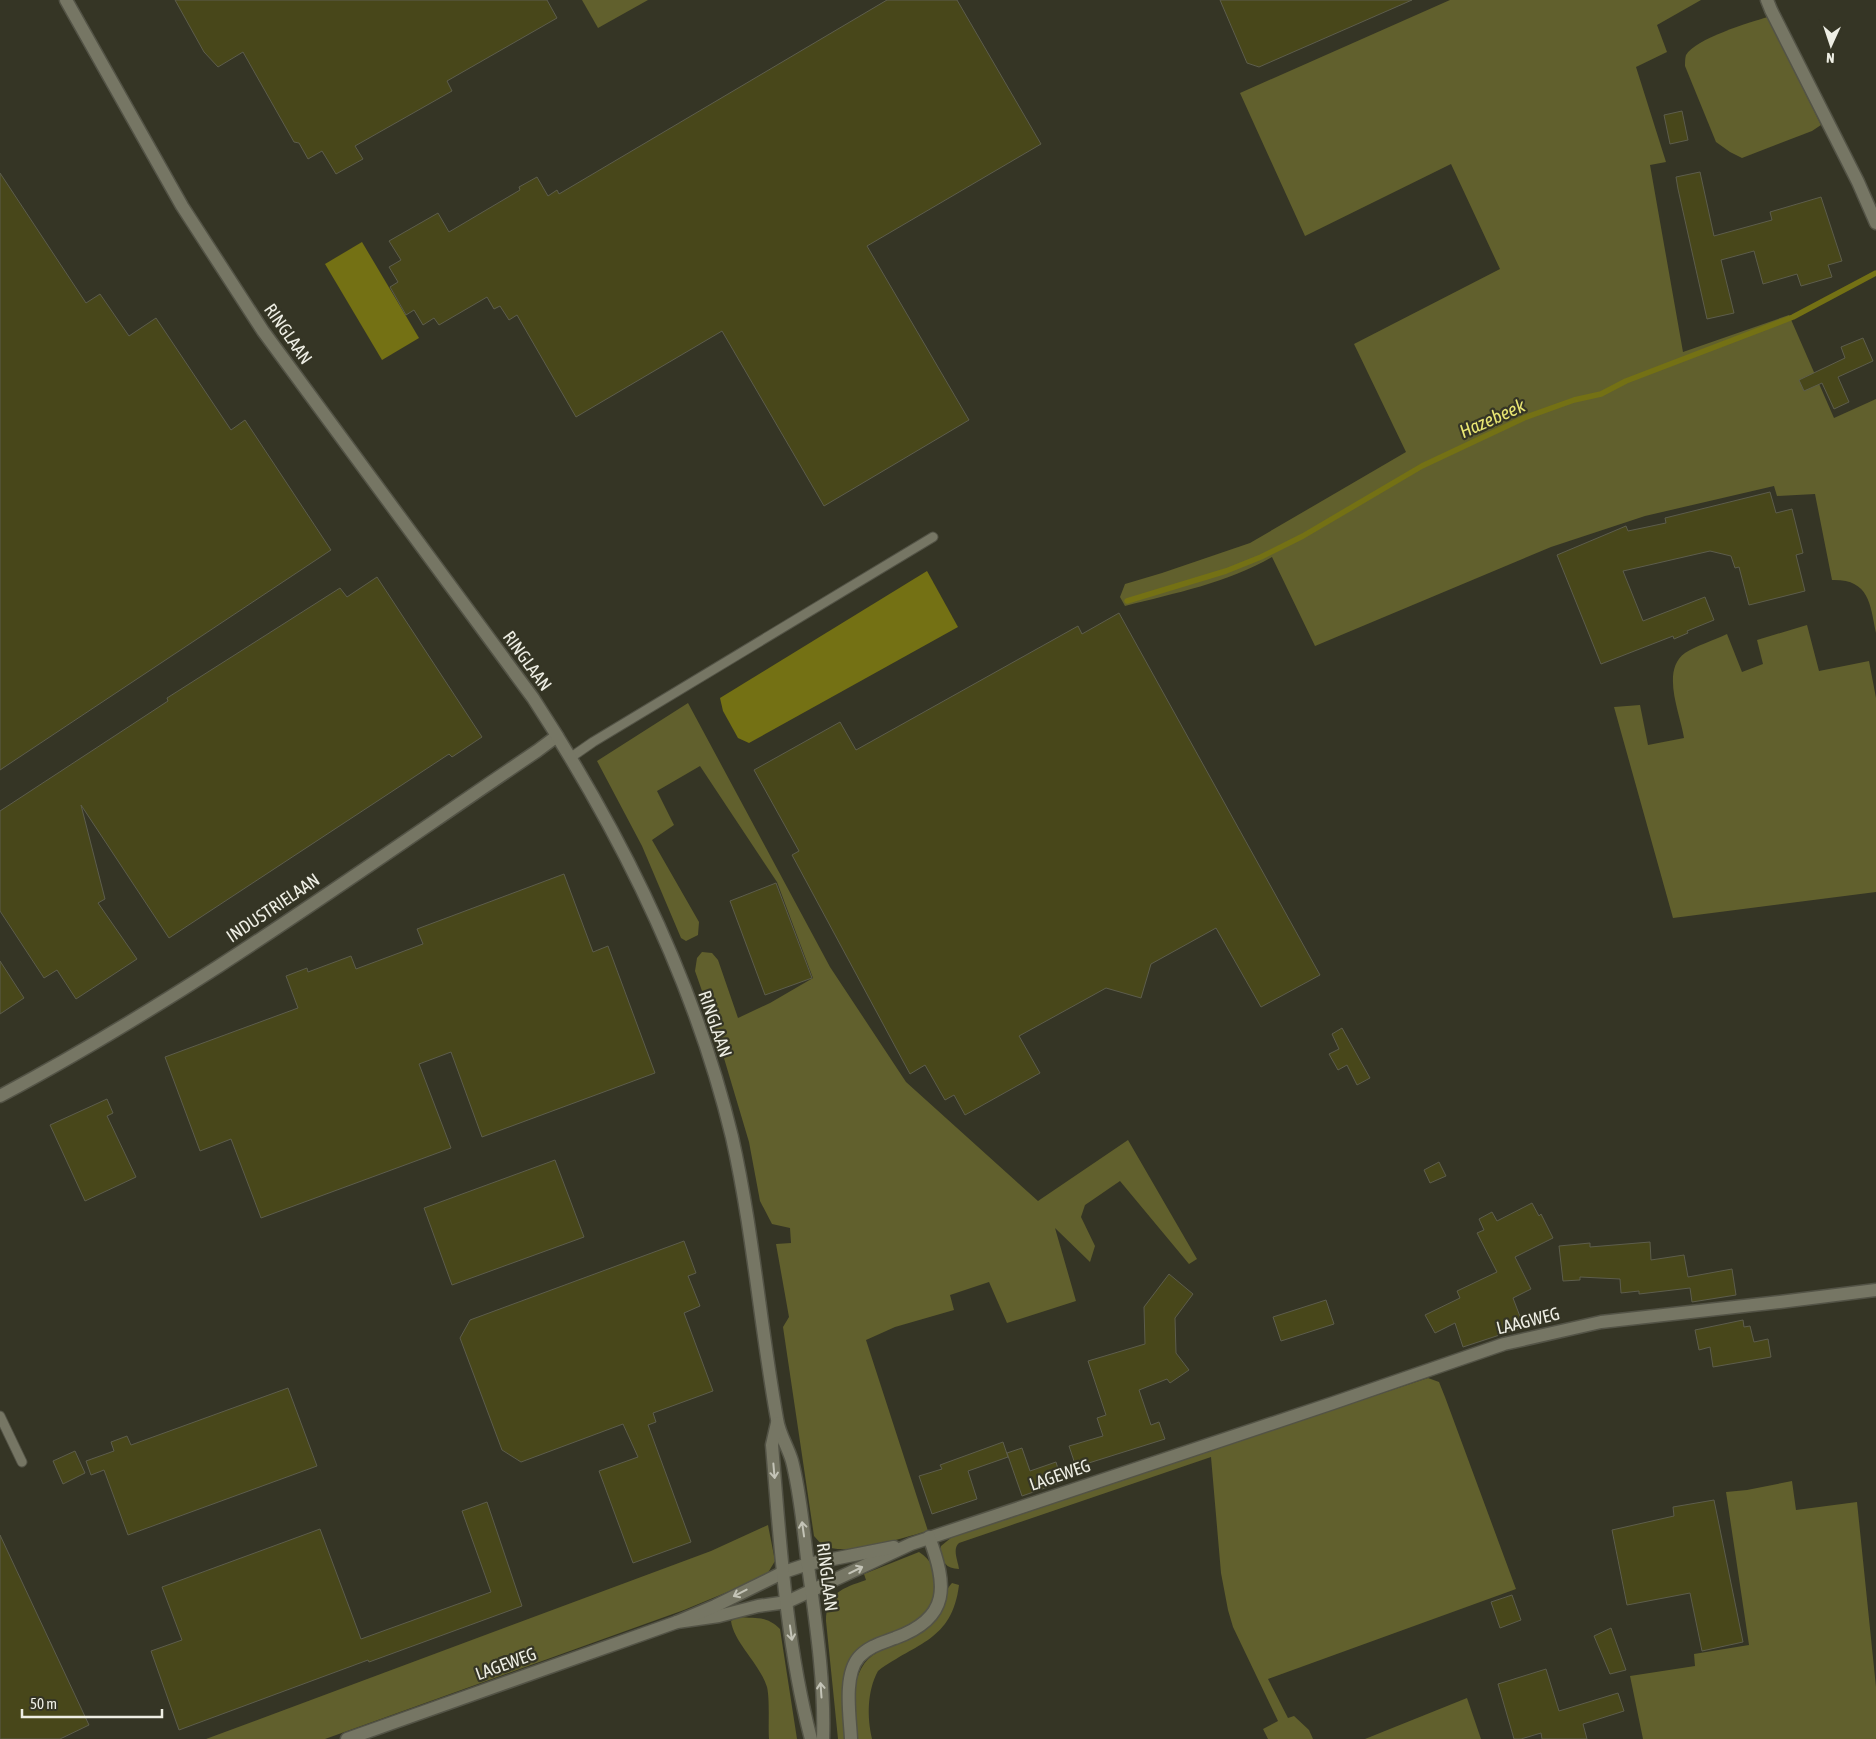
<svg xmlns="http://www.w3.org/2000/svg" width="1876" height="1739" font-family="'Asap Condensed',sans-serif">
<rect width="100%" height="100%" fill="#353525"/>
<!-- green -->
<g fill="#61602d">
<path d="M582 0H648L598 28Z"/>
<path d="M1450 0H1701L1657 25 1667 52 1636 67 1666 162 1650 165 1683 352 1789 315 1834 418 1876 399V633C1870 603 1869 579 1832 580L1815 494 1777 496 1774 486 1645 516 1551 547 1315 646 1272 557C1227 583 1175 593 1125 606L1120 597 1125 584 1162 573 1250 543 1406 452 1354 344 1500 269 1451 164 1305 236 1240 93Z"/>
<path d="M1768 17 1821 125 1812 131 1742 158 1730 152 1716 142 1685 66C1685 63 1685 58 1686 55 1695 39 1750 22 1768 17Z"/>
<path d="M1807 625 1819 671 1869 661 1876 698V892L1673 918 1614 707 1640 705 1648 745 1684 738C1681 715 1660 671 1685 653 1695 646 1715 640 1727 634L1742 672 1763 664 1757 640Z"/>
<path d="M688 703 830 967 906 1082 1038 1201 1128 1140 1197 1259 1189 1264 1120 1181 1085 1205 1081 1217 1095 1246 1090 1262 1055 1228 1076 1301 1007 1323 989 1282 950 1295 954 1310 895 1327 866 1340 928 1531C904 1537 846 1558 823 1545 820 1543 817 1539 814 1536L783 1327 789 1317 776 1244 791 1243 790 1228 772 1224 760 1201 749 1142 715 1028 695 971 697 958 702 952 712 953 718 960 738 1018 770 1003 813 978 777 882 700 766 657 791 674 825 652 840 699 922 698 935 686 941 681 938 642 846 597 761Z"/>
<path d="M1428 1378 1439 1382 1445 1397 1516 1589 1268 1679 1288 1718 1294 1716 1309 1730 1313 1739H1268L1263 1729 1278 1721 1233 1627 1228 1610 1221 1573 1211 1457 959 1543C952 1549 958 1561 959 1569 945 1569 940 1560 941 1546L952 1537Z"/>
<path d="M1792 1481 1796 1510 1857 1502 1876 1687V1739H1643L1630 1676 1695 1666 1694 1654 1749 1645 1726 1492 1747 1490Z"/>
<path d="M768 1525 775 1561 766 1576 684 1610 325 1739H206L711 1551Z"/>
<path d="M919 1552C931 1560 936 1569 935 1584 934 1590 935 1598 932 1604 921 1630 883 1640 859 1652L847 1739H838L826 1621C826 1593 843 1588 866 1580L864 1574Z"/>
<path d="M952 1583 959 1585C952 1641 917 1642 878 1671 867 1691 867 1717 872 1739H858C852 1712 848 1667 878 1652 896 1642 917 1638 932 1624 944 1612 941 1594 952 1583Z"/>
<path d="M738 1617C756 1619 766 1615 780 1629L797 1739H769C768 1725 770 1700 767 1687 760 1664 734 1643 731 1621Z"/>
<path d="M1467 1698 1481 1739H1365Z"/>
</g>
<!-- water -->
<g fill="#747114">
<path d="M362 242 419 338 382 360 325 264Z"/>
<path d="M927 571 958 627 749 743 738 738 723 711 720 698Z"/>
</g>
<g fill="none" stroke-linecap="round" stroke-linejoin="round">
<!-- stream -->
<path stroke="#747114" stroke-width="5.5" d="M1127 601 1226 571 1261 557 1303 536 1422 466 1524 418 1574 400 1601 394 1626 381 1793 317 1876 273"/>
</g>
<!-- building -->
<g fill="#48471a" stroke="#5d5d4c">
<path d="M175 0H547L557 18 447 81 452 91 355 146 363 159 336 174 322 151 308 159 299 143 294 142 243 52 218 67 204 52Z"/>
<path d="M887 0H957L1041 144 867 246 969 420 824 506 722 331 576 417 517 315 509 320 500 306 494 309 487 297 439 325 434 318 423 325 414 310 406 315 390 287 398 282 389 267 401 260 389 241 438 213 449 232 520 190 519 187 537 177 548 196 557 190 559 194Z"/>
<path d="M1220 0H1412L1259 67 1247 63Z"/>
<path d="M1682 111 1688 140 1670 144 1664 115Z"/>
<path d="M1700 172 1714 236 1772 220 1770 212 1821 197 1842 261 1828 265 1832 277 1801 286 1797 274 1763 284 1754 251 1721 260 1734 313 1707 319 1678 189 1676 177Z"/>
<path d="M0 173 86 303 100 294 129 336 156 318 231 430 245 420 331 550 0 770Z"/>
<path d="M1863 338 1873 361 1838 377 1849 402 1834 409 1822 383 1804 391 1799 380 1845 358 1841 347Z"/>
<path d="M1770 492 1776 513 1792 509 1803 553 1796 555 1805 591 1749 605 1739 567 1735 568 1731 556 1710 551 1623 571 1643 621 1705 597 1714 620 1687 631 1688 633 1674 639 1673 636 1601 664 1557 555 1626 526 1628 531 1666 523 1665 518Z"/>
<path d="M377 577 482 737 452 757 449 754 169 938 81 805 105 899 98 903 137 959 76 999 57 970 44 978 0 911V811L168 701 167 698 340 588 347 597Z"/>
<path d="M1119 613 1320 975 1261 1007 1216 928 1151 964 1141 998 1106 988 1019 1036 1040 1073 965 1115 954 1095 945 1100 925 1065 910 1074 792 855 799 851 754 770 840 722 856 750 1078 626 1082 634Z"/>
<path d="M564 874 593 952 608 946 655 1073 482 1137 451 1052 419 1064 451 1148 261 1218 231 1139 200 1151 165 1057 298 1008 286 976 307 968 308 972 351 956 356 969 423 944 417 929Z"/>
<path d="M776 883 812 978 765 995 730 901Z"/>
<path d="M0 961 24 998 0 1014Z"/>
<path d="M1342 1028 1370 1078 1357 1085 1347 1065 1338 1070 1329 1054 1339 1049 1332 1034Z"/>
<path d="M107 1099 113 1113 107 1116 136 1177 85 1201 50 1125Z"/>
<path d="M555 1160 584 1237 452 1285 424 1208Z"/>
<path d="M1439 1162 1446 1176 1430 1183 1424 1170Z"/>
<path d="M1532 1203 1539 1216 1541 1214 1553 1238 1515 1257 1531 1289 1513 1298 1524 1327 1463 1347 1455 1323 1435 1333 1425 1315 1460 1298 1457 1291 1497 1272 1477 1233 1484 1230 1479 1219 1492 1212 1497 1221Z"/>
<path d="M684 1241 696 1273 688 1276 700 1306 684 1313 713 1391 653 1413 656 1422 648 1425 691 1542 633 1563 599 1471 638 1457 623 1424 521 1462 502 1450 460 1338 470 1320Z"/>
<path d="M1650 1242 1651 1260 1684 1255 1688 1277 1732 1269 1736 1295 1692 1302 1690 1288 1639 1294V1291L1621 1293 1620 1279 1580 1277V1280L1563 1281 1559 1246 1590 1243V1247Z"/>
<path d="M1169 1274 1193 1294 1175 1318 1176 1353 1189 1370 1170 1383 1167 1379 1139 1390 1151 1425 1159 1422 1165 1439 1076 1467 1069 1446 1103 1436 1097 1418 1106 1415 1088 1361 1145 1344 1144 1307Z"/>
<path d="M1326 1300 1334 1324 1281 1341 1273 1317Z"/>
<path d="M1743 1320 1744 1327 1750 1326 1754 1342 1768 1339 1771 1357 1713 1367 1710 1347 1699 1350 1695 1330Z"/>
<path d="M288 1388 317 1466 128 1535 104 1470 91 1475 86 1461 114 1451 111 1442 127 1436 131 1445Z"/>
<path d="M1003 1442 1008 1457 968 1471 977 1499 932 1514 919 1476 942 1469 940 1465Z"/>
<path d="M1022 1448 1030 1471 1056 1462 1062 1482 1022 1496 1007 1453Z"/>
<path d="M75 1451 85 1473 63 1484 53 1461Z"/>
<path d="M1714 1500 1743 1642 1702 1651 1690 1593 1627 1605 1612 1530 1674 1516 1673 1507Z"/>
<path d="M487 1502 522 1606 369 1662 368 1660 179 1730 151 1651 182 1640 162 1587 320 1529 361 1639 491 1592 462 1511Z"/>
<path d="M0 1535 89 1725 60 1739H0Z"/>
<path d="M1512 1595 1521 1620 1500 1628 1491 1602Z"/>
<path d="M1611 1628 1626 1670 1610 1674 1594 1636Z"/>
<path d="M1546 1669 1559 1711 1618 1693 1624 1711 1583 1724 1587 1739H1542L1541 1733 1521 1739H1514L1498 1684Z"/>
</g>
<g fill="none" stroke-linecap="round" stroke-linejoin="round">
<!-- lane casing -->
<g stroke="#535346" stroke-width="11">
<g id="lane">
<path d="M570 758 593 742 933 537"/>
<path d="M0 1416 22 1462"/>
</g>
</g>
<!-- street casing -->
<g stroke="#535346" stroke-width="15">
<g id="street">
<path d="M1767 0 1771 10 1858 182 1876 223"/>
<path d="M0 1096C188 996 361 870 537 751L557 736"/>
<path d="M677 1622 719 1616 758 1606 787 1602 911 1544 1333 1403 1504 1344 1601 1322 1780 1302 1876 1290"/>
<path d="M347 1739 677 1622 715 1606 784 1572 808 1564 894 1547"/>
<path d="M851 1739C850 1717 843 1675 859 1657 869 1646 882 1643 895 1638 951 1618 947 1585 929 1537"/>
</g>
</g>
<!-- secondary casing -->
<g stroke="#535346" stroke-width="15">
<g id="secondary">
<path d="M66 0 182 206 263 331 533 698C621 833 694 980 732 1137 753 1230 760 1325 777 1419 779 1434 788 1447 792 1461 800 1492 803 1526 807 1558 815 1618 825 1679 823 1739"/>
<path d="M777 1423 772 1445C780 1542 786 1644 811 1739"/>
</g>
</g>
<!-- lane -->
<use href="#lane" stroke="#767664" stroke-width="9"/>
<!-- street -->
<use href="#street" stroke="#767664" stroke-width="12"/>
<!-- secondary -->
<use href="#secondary" stroke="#767664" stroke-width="12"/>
</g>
<!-- one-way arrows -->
<defs><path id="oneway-shaft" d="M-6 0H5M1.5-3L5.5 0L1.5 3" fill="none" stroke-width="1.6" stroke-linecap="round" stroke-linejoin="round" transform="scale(1.25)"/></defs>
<g stroke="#c4c4b7">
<use href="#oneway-shaft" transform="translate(774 1471) rotate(85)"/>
<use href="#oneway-shaft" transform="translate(803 1529) rotate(-98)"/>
<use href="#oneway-shaft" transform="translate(856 1570) rotate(-26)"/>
<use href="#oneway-shaft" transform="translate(740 1593) rotate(153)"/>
<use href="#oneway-shaft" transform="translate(791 1633) rotate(82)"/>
<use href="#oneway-shaft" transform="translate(821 1690) rotate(-94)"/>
</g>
<g text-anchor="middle" stroke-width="4.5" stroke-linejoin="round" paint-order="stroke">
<!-- street labels -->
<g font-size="18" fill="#eeeee4" stroke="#353525">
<text transform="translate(288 334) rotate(55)" y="6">RINGLAAN</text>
<text transform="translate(527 661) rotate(54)" y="6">RINGLAAN</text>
<text transform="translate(273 908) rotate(-34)" y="6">INDUSTRIELAAN</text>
<text transform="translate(715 1024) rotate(71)" y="6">RINGLAAN</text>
<text transform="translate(1528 1321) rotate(-14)" y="6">LAAGWEG</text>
<text transform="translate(1060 1475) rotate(-19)" y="6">LAGEWEG</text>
<text transform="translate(827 1577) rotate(83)" y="6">RINGLAAN</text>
<text transform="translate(506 1664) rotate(-20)" y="6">LAGEWEG</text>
</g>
<!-- water labels -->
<g font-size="19" font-style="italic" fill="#e9e673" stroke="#353525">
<text transform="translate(1492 418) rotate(-24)" y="7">Hazebeek</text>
</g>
</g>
<!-- north arrow -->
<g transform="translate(1831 45) rotate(183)" stroke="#353525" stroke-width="4" paint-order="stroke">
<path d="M0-4L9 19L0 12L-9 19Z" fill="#eeeee4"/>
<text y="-8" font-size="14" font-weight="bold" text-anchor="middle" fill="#eeeee4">N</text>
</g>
<!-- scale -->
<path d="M22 1709v8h140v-8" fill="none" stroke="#eeeee4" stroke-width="2.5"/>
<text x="30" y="1709" font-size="15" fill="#eeeee4" stroke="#353525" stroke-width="4" paint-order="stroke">50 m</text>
</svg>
